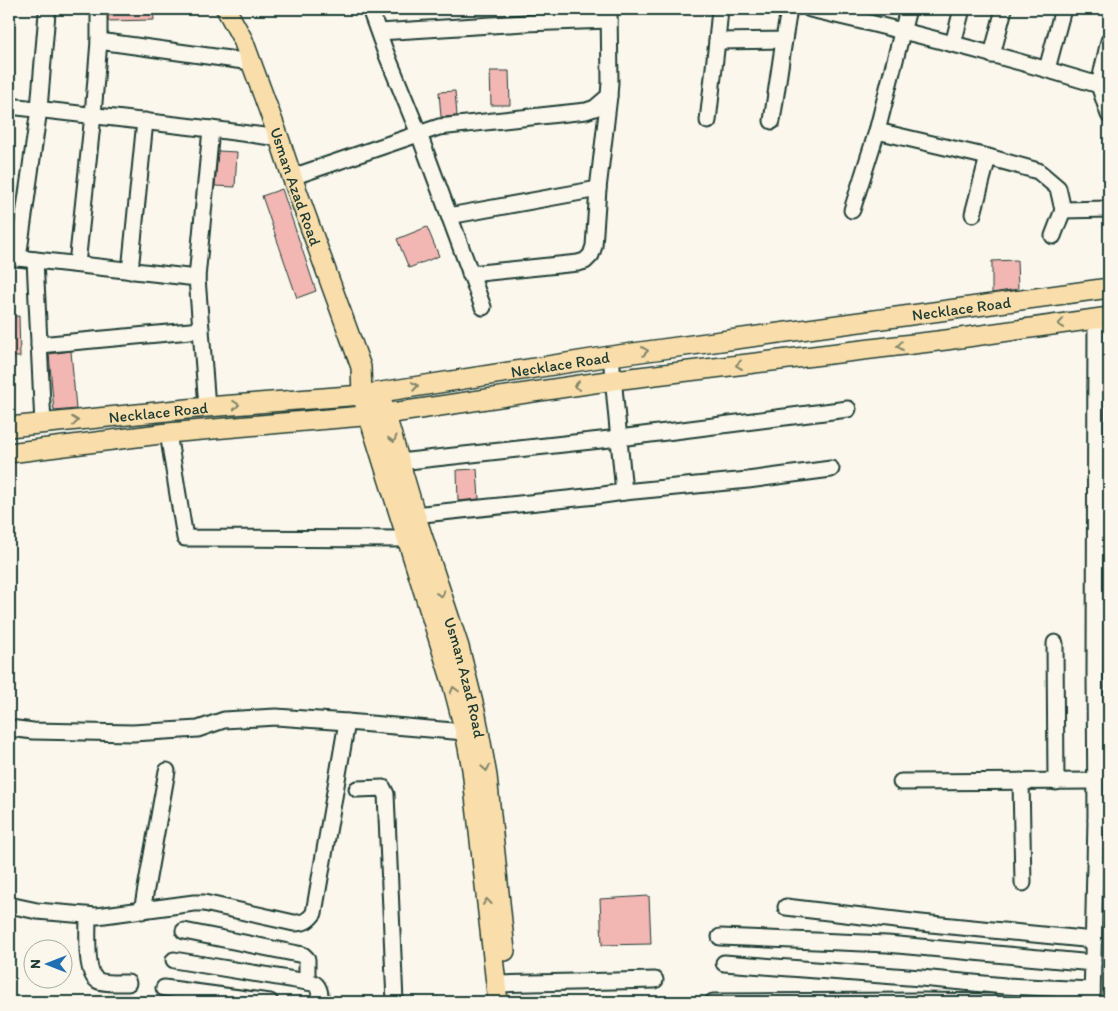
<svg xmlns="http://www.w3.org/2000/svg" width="1118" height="1011" font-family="Itim,sans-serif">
<rect width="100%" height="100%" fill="#fbf7ec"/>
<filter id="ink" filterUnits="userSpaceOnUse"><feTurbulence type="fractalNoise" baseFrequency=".02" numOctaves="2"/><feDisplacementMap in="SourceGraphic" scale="10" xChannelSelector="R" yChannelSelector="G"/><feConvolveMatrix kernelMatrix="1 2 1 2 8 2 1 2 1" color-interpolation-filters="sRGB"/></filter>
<g filter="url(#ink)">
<!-- building -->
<g fill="#f2b6b3" stroke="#1f3d34">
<path d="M108 9H153L154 20 108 21Z"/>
<path d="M490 71H509L510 105H491Z"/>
<path d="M455 91 457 116 441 117 439 92Z"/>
<path d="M218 151 237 152 235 187 215 186Z"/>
<path d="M282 189 316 291 297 298 262 196Z"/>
<path d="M427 227 439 256 409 268 397 239Z"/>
<path d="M1017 260 1018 289 992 293V261Z"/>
<path d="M19 316 20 357H9V317Z"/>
<path d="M71 351 76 409 54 411 49 354Z"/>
<path d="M477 469 479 499 458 501 457 470Z"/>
<path d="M649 896 651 944 602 945 600 899Z"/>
</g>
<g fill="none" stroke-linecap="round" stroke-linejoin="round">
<!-- minor casing -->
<g stroke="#1f3d34" stroke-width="19">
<g id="minor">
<path d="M99 9V41"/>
<path d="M370 9 384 48 419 134 483 307"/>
<path d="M720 9 717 41 784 40 789 9"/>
<path d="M810 9C907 31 1003 56 1099 85"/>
<path d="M379 32 525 23 609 20"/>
<path d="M1109 41 1099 85 1109 115"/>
<path d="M953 44 962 9"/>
<path d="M992 55 1004 9"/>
<path d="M1047 69 1063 9"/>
<path d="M9 106 211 129"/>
<path d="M708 121 717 41"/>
<path d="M772 121 784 40"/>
<path d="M877 131 988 157 1038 171 1058 188 1063 210 1053 236"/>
<path d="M292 177 439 127 586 111 595 108 609 96 610 82 609 9"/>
<path d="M852 210 877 131 908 9"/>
<path d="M1063 210 1109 209"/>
<path d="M973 214 988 157"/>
<path d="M449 216 598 189"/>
<path d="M9 257 197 278 207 407"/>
<path d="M18 258 39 109 47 13"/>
<path d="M35 260 43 424"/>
<path d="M77 264 93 115 99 41 251 62"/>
<path d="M130 271 145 121"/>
<path d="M470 274 578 263 585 261 591 255 594 246 598 189 609 96"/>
<path d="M197 278 211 129 279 138"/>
<path d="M1096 318 1095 673 1096 820H1109"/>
<path d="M39 345 201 330"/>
<path d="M611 356 624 492"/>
<path d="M168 433 185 538 407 539"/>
<path d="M399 462 619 438 848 409"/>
<path d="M404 516 596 496 624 492 748 480 831 469"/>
<path d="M1055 643 1056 782"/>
<path d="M9 728 33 731 133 733 198 729 224 720 276 717 347 722 465 732"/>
<path d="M1021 781 1023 883"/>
<path d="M901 782 1096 781"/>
<path d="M357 789 383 788 386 794 395 1002"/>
<path d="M9 905 37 911 97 916 194 903H204L294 923C304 923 308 921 314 913L347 722"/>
<path d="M786 907 921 923 1094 940"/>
<path d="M142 911 167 771"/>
<path d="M88 916C88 930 85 973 97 980 103 984 121 983 128 983"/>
<path d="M184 931 303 955 307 959V982"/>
<path d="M720 937 887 944 1093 963"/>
<path d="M174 960 313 983C320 986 320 995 321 1002"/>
<path d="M724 963 921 978 1005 986 1092 990"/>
<path d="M496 984 655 980"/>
<path d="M164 988 270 1002"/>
<path d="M713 1002 924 1001 991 1002"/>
<path d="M1092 1002 1096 820"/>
</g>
</g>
<!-- major casing -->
<g stroke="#1f3d34" stroke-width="22">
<g id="major">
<path id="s1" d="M226 9 243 40 279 138 292 177 361 367 362 395 452 682 465 732 472 769 498 1002"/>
<path id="s2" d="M382 402 415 514 459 647 476 715 487 776 505 951"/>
<path id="s3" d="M9 427 207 407 362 395 611 356 1109 288"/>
<path d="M9 453 168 433 386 414 614 380 946 340 1109 317"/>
</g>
</g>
<!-- minor -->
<use href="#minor" stroke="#fbf7ec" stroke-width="15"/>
<!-- major -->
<use href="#major" stroke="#f9deab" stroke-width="19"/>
</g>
<!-- one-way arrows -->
<defs><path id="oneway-chevron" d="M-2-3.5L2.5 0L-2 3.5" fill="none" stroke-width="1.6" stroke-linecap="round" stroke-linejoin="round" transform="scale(1.25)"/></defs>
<g stroke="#81856a">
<use href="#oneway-chevron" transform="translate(1061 324) rotate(172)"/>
<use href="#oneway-chevron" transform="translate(900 346) rotate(173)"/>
<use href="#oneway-chevron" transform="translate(645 351) rotate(-8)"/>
<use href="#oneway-chevron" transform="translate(739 365) rotate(173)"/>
<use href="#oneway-chevron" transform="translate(415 386) rotate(-9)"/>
<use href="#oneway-chevron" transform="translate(577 386) rotate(172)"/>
<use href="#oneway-chevron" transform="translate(236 405) rotate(-4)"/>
<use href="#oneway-chevron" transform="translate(75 421) rotate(-6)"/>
<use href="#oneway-chevron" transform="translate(393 439) rotate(74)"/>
<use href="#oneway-chevron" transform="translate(441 594) rotate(71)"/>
<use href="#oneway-chevron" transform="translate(454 690) rotate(-105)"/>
<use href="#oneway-chevron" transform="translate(486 768) rotate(80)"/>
<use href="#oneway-chevron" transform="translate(487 902) rotate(-96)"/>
</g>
</g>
<g text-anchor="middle" stroke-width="4" stroke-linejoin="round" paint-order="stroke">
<!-- street labels -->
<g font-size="16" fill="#1f3d34" stroke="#fbf7ec">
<text dy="6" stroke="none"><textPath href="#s1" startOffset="191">Usman Azad Road</textPath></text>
<text dy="6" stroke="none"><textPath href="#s3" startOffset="960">Necklace Road</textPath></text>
<text dy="6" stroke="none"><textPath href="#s3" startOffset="555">Necklace Road</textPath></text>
<text dy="6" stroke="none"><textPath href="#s3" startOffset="150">Necklace Road</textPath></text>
<text dy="6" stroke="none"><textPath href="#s2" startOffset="288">Usman Azad Road</textPath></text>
</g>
</g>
<!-- margin -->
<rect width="1118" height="1011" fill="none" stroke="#fbf7ec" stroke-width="30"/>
<rect x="15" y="15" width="1088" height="981" fill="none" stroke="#1f3d34" stroke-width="2" filter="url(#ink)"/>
<!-- north arrow -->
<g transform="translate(48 964) rotate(270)"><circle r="24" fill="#fbf7ec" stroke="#a3ada2"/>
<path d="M0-4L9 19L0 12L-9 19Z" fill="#1f6fb2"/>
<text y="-8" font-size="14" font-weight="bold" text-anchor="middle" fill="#1f3d34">N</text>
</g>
</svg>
